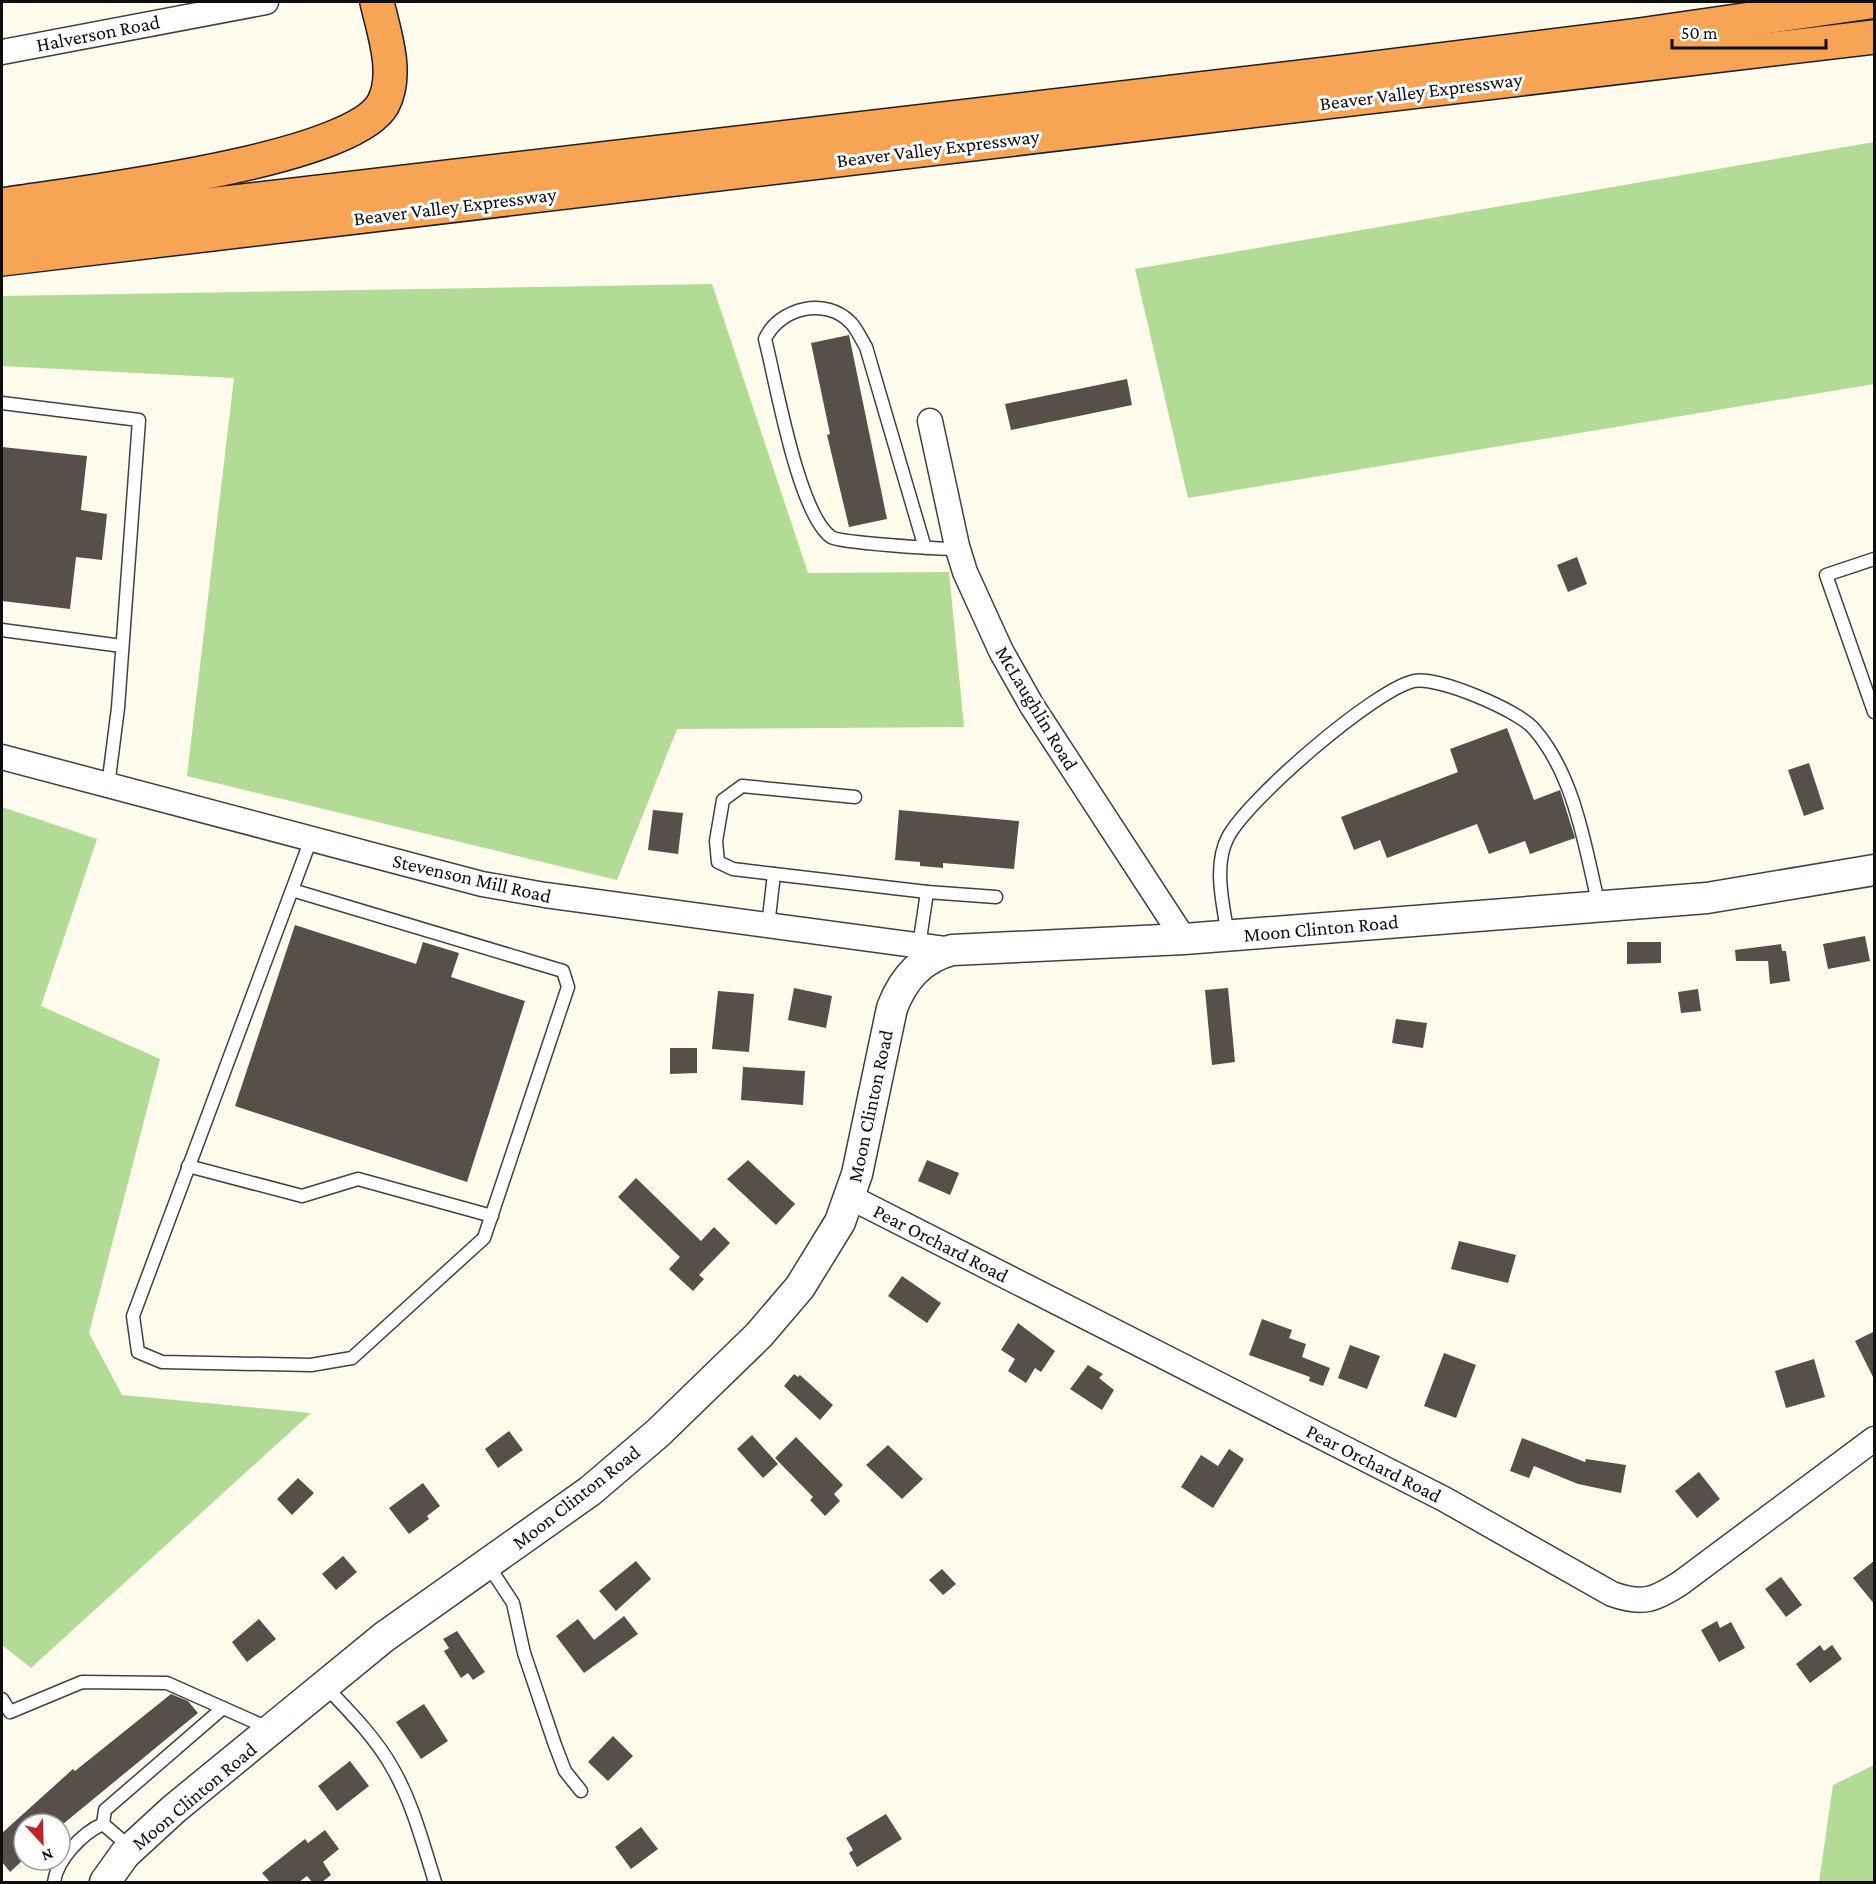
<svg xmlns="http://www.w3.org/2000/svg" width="1876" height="1884" font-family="'Crimson Pro',serif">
<rect width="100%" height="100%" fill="#fffcee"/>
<!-- forest -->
<g fill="#b2db96">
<path d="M1874 142V384L1188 498 1135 269Z"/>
<path d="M712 284 808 573 949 572 964 727 677 729 617 880 187 776 234 378 2 366V296Z"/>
<path d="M2 807 97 839 41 1006 160 1059 89 1333 122 1395 311 1413 31 1668 2 1645Z"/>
<path d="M1874 1765V1882H1819L1833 1785Z"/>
</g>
<!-- building -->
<g fill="#564f4a">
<path d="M849 335 887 519 849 527 827 435 830 434 811 343Z"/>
<path d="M1127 379 1132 405 1011 430 1005 404Z"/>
<path d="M2 447 87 456 81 510 107 514 102 560 76 557 70 609 2 601Z"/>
<path d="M1577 557 1587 584 1568 592 1557 565Z"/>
<path d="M1507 728 1534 800 1560 790 1575 838 1530 854 1525 841 1489 854 1477 824 1387 858 1380 840 1354 850 1341 817 1458 772 1450 749Z"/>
<path d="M1809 763 1824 809 1804 816 1788 770Z"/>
<path d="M653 810 683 813 678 854 648 850Z"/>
<path d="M899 810 1019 821 1014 869 943 863V868L920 866V862L895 860Z"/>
<path d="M295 925 416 964 423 942 459 953 451 977 525 1001 467 1182 235 1106Z"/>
<path d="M1865 936 1870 961 1828 969 1823 944Z"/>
<path d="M1627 942H1661V963L1627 964Z"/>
<path d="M1781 944 1782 951H1786L1790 981 1770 984 1768 961H1736L1735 950Z"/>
<path d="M794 988 832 996 826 1028 788 1020Z"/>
<path d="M1228 988 1235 1062 1212 1065 1205 990Z"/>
<path d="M1698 989 1701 1011 1681 1013 1678 992Z"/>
<path d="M718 991 754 994 749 1052 712 1049Z"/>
<path d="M1396 1019 1427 1023 1423 1048 1392 1043Z"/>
<path d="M670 1048H697V1073L670 1074Z"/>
<path d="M743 1067 805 1071 803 1105 741 1100Z"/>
<path d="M748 1160 795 1204 776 1225 727 1179Z"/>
<path d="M927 1160 959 1173 950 1195 918 1181Z"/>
<path d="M636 1178 701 1241 714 1227 730 1243 699 1275 704 1279 693 1291 669 1269 680 1257 618 1197Z"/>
<path d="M1459 1241 1516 1255 1508 1283 1451 1269Z"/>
<path d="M902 1276 941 1303 927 1323 888 1296Z"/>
<path d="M1262 1319 1292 1330 1289 1338 1306 1344 1302 1357 1330 1368 1323 1386 1309 1381 1310 1377 1249 1355Z"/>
<path d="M1018 1323 1055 1351 1041 1372 1035 1368 1026 1383 1008 1371 1015 1359 1001 1350Z"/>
<path d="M1875 1331V1381L1855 1341Z"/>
<path d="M1350 1345 1380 1356 1367 1389 1338 1378Z"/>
<path d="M1444 1353 1476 1365 1456 1418 1424 1406Z"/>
<path d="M1814 1359 1825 1397 1786 1408 1775 1371Z"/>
<path d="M1088 1365 1103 1374 1099 1378 1114 1390 1102 1410 1070 1389Z"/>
<path d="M794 1374 798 1377 800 1375 833 1405 820 1420 784 1386Z"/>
<path d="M509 1431 523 1450 498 1468 485 1449Z"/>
<path d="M752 1435 778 1464 763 1478 737 1449Z"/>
<path d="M796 1437 843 1485 834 1494 840 1501 825 1516 810 1500 813 1497 775 1458Z"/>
<path d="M1522 1438 1585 1462 1586 1459 1626 1465 1621 1493 1578 1484 1534 1466 1529 1478 1510 1471Z"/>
<path d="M888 1445 923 1479 902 1499 866 1465Z"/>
<path d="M1229 1449 1244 1459 1213 1508 1181 1487 1201 1455 1218 1466Z"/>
<path d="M1699 1472 1720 1499 1697 1518 1675 1491Z"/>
<path d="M298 1478 314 1493 292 1515 277 1499Z"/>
<path d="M423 1483 440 1506 427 1516 429 1519 409 1534 389 1508Z"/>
<path d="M343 1556 357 1572 336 1590 322 1574Z"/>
<path d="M1875 1560V1605L1853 1578Z"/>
<path d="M636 1561 651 1579 616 1611 599 1591Z"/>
<path d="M942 1569 956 1584 943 1595 929 1580Z"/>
<path d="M1781 1577 1802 1605 1786 1617 1765 1589Z"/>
<path d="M624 1616 638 1634 584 1673 556 1636 578 1619 594 1640Z"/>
<path d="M259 1619 276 1639 247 1662 232 1642Z"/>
<path d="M1717 1621 1720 1628 1731 1622 1745 1648 1719 1662 1701 1630Z"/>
<path d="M457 1631 485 1672 473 1680 468 1673 461 1678 444 1651 449 1648 443 1639Z"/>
<path d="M1820 1645 1824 1651 1832 1645 1842 1659 1810 1683 1796 1664Z"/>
<path d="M171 1694 188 1701 198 1713 63 1824H24V1859L10 1872 2 1862V1833L73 1769 75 1771Z"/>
<path d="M424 1704 448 1741 421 1759 396 1722Z"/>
<path d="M613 1736 633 1756 608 1781 588 1762Z"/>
<path d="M350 1761 369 1786 337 1811 318 1786Z"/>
<path d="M886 1814 902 1839 857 1867 849 1853 853 1850 846 1838Z"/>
<path d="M641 1827 658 1849 631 1869 615 1847Z"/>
<path d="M325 1830 339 1849 323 1862 331 1875 322 1882H312L307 1876 299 1882H270L262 1873 305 1839 308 1843Z"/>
</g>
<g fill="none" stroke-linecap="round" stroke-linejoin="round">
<!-- service casing -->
<g stroke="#414141" stroke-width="15">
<g id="service">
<path d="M2 403 139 420 118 708 108 786"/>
<path d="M925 548 866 347C861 339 857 329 851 323 826 296 779 308 765 339 776 382 798 513 831 537 840 543 940 549 958 549"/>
<path d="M1874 559 1826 575 1874 712"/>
<path d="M2 630 122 646"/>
<path d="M774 874 733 869 718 862 716 841 723 800 742 786 855 797"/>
<path d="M292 890 563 971 568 987 484 1238 352 1358 311 1365 162 1362 138 1352 133 1316 311 839"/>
<path d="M768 926 774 874 927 892"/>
<path d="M1228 935C1223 905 1213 865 1228 837 1248 799 1374 690 1414 681 1437 676 1518 710 1534 729 1575 776 1585 847 1599 906"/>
<path d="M919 946 927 892 996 897"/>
<path d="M188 1166 302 1196 358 1179 492 1216"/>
<path d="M488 1565 513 1603 524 1653 555 1745 565 1771 581 1791"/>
<path d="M325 1686C349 1711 376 1738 393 1769 413 1804 423 1844 435 1882"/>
<path d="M2 1699 10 1712 82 1682 167 1683 268 1728"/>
<path d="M131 1848 103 1824 105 1810 223 1708"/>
<path d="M54 1882C57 1860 82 1833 103 1824"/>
</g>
</g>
<!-- minor casing -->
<g stroke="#414141" stroke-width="27">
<g id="minor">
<path d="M2 52 266 2"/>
<path d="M930 421 957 546 965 572 1001 651 1032 706 1184 939"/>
<path d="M2 757 482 884 545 895 952 950"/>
<path d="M850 1197 1444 1499 1612 1594C1643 1605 1655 1600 1682 1582L1874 1439"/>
</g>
</g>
<!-- tertiary casing -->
<g stroke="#414141" stroke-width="33">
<path id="tertiary" d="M105 1882 125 1854 174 1809 384 1637 590 1491 658 1433 759 1335 800 1287 840 1222 857 1174 892 1008C903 979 921 958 952 950L1184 939 1707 898 1874 870"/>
</g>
<!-- motorway casing -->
<g stroke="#1f1f1f" stroke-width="36">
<g id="motorway">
<path d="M2 205C72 194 351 162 383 104 399 74 384 33 377 2"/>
<path d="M2 229 1335 73 1639 35 1870 2"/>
<path d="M2 259 1874 37"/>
</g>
</g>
<!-- service -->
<use href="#service" stroke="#fff" stroke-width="12"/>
<!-- minor -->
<use href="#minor" stroke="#fff" stroke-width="24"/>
<!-- tertiary -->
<use href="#tertiary" stroke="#fff" stroke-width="30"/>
<!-- motorway -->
<use href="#motorway" stroke="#f7a554" stroke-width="33"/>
</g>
<g text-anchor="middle" stroke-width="6" stroke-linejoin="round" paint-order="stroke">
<!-- street labels -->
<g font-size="20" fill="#0e0e0e" stroke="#fff">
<text transform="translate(98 33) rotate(-11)" y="7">Halverson Road</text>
<text transform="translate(1421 91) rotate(-7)" y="7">Beaver Valley Expressway</text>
<text transform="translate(938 148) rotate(-7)" y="7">Beaver Valley Expressway</text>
<text transform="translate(455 206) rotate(-7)" y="7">Beaver Valley Expressway</text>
<text transform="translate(1037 708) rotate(59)" y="7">McLaughlin Road</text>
<text transform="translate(472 878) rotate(13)" y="7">Stevenson Mill Road</text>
<text transform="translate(1321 928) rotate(-5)" y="7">Moon Clinton Road</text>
<text transform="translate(870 1106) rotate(-78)" y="7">Moon Clinton Road</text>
<text transform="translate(941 1243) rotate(27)" y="7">Pear Orchard Road</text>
<text transform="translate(1374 1463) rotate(27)" y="7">Pear Orchard Road</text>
<text transform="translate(576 1497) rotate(-38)" y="7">Moon Clinton Road</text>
<text transform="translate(194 1796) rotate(-40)" y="7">Moon Clinton Road</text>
</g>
</g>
<!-- border -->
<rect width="1876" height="1884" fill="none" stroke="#0e0e0e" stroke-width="6"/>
<!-- north arrow -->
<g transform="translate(42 1842) rotate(158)"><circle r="28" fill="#ffffff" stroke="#9f9f9f" stroke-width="1.5"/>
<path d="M0-4.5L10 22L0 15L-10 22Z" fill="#c02324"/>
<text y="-9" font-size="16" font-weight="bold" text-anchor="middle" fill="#0e0e0e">N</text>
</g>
<!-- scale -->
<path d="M1672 39v9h154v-9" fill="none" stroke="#0e0e0e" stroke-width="3"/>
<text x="1681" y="39" font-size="18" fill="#0e0e0e" stroke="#ffffff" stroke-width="4.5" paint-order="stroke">50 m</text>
</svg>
